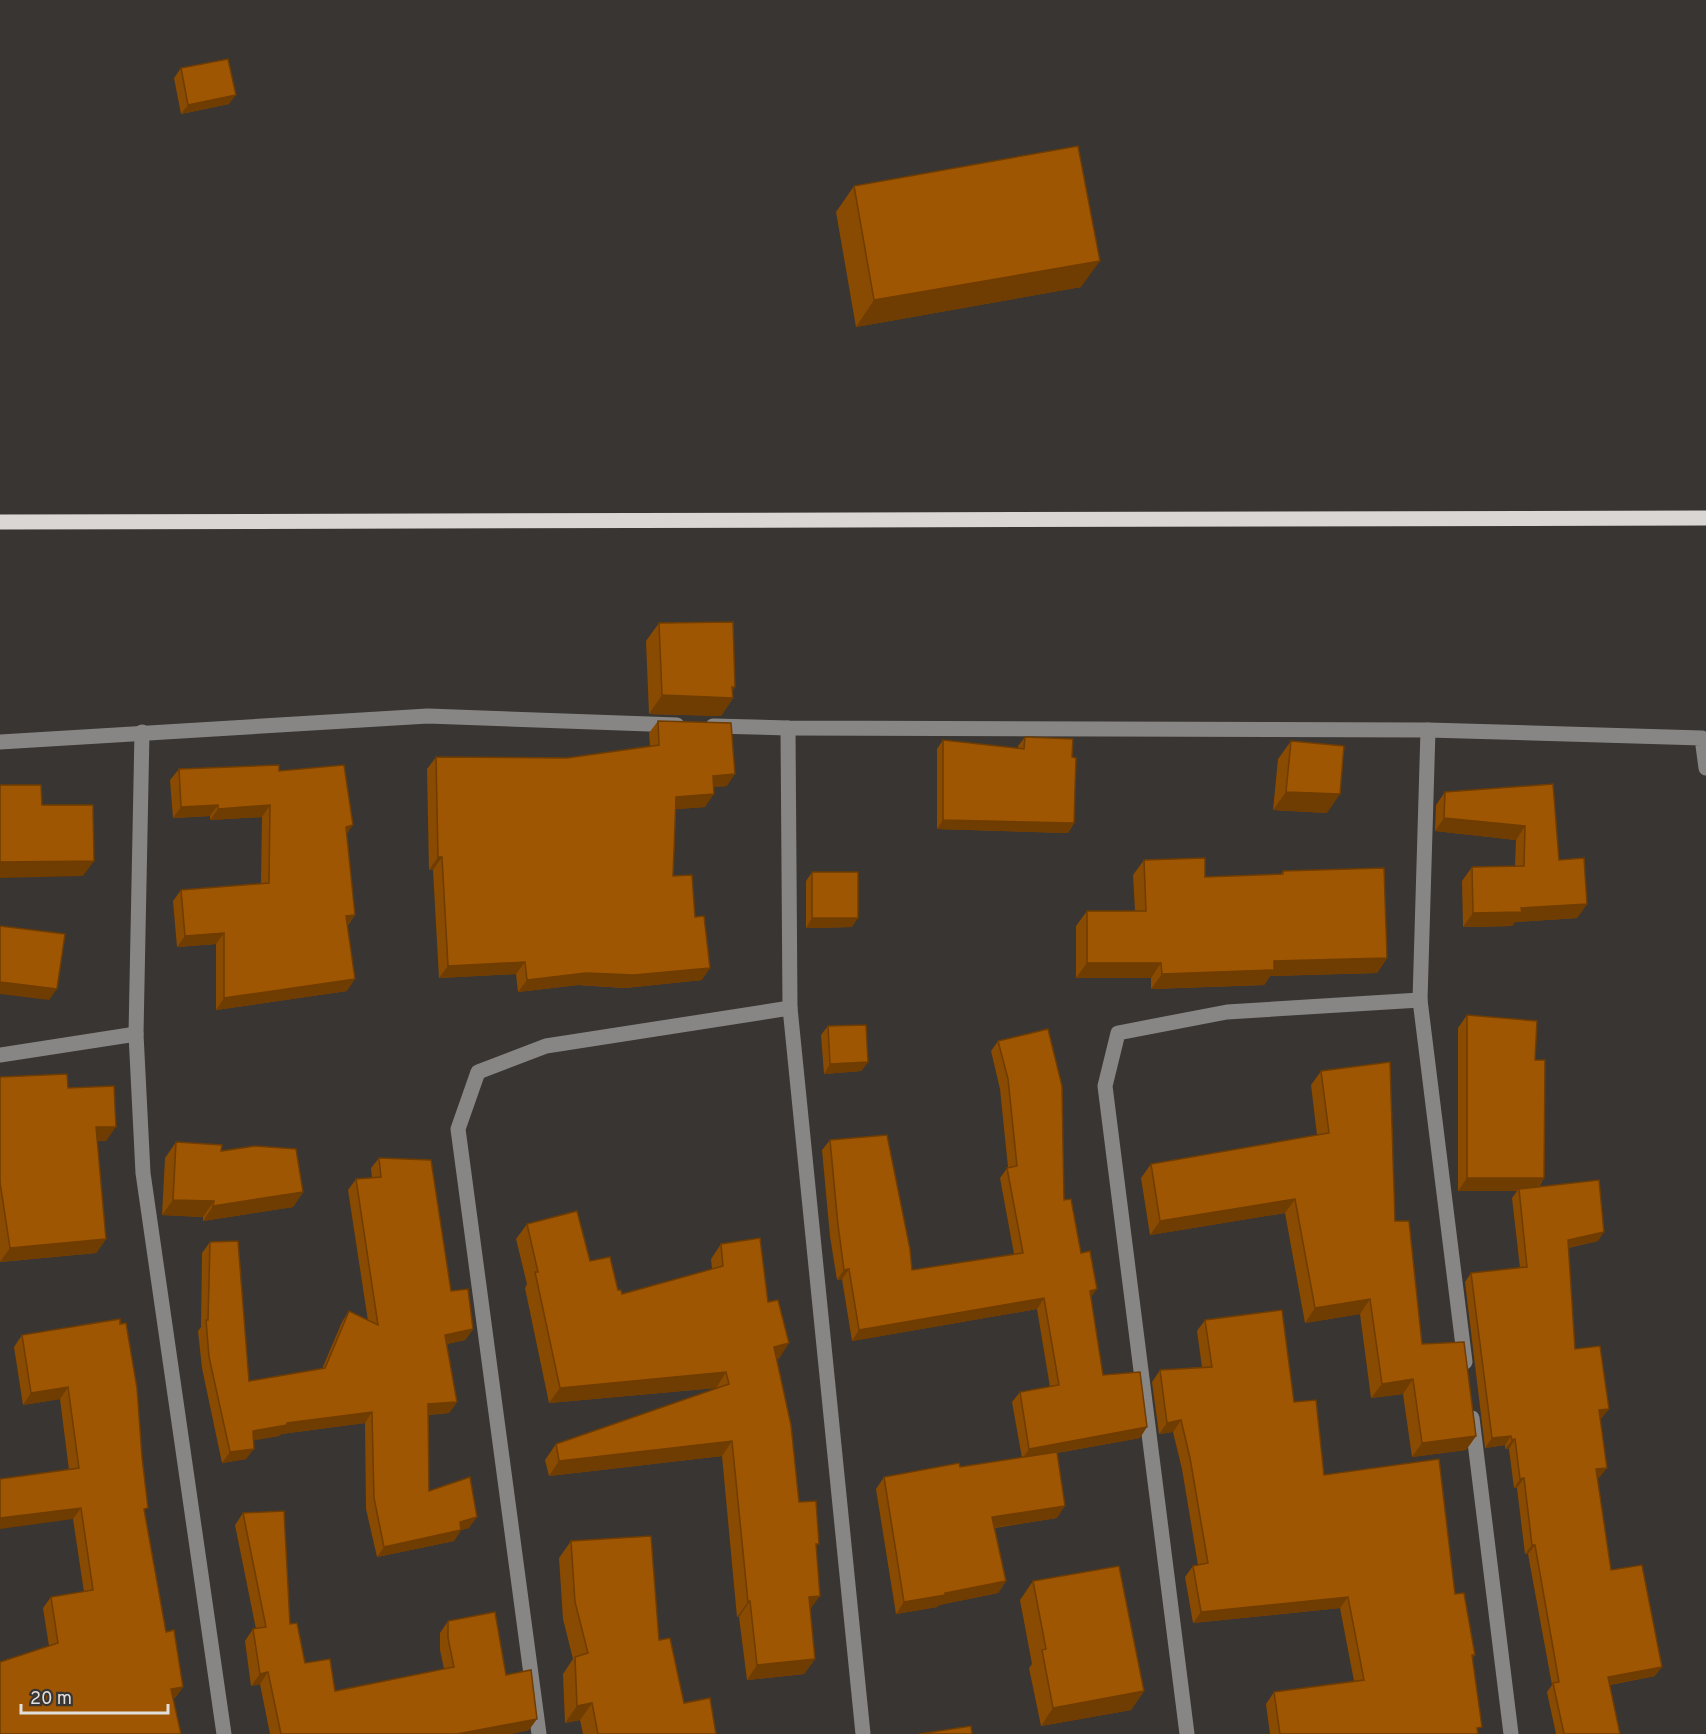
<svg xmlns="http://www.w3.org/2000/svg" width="1706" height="1734" font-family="Overpass,sans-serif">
<rect width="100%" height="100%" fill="#393532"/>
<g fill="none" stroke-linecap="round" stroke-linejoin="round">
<!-- minor -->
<g stroke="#888685" stroke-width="15">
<path d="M713 726 788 728 1428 730 1702 738 1706 768"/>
<path d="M788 728 790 1008 863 1734"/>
<path d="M1428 730 1420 1000 1465 1362"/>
<path d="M142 732 136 1034 143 1173 224 1734"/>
<path d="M0 742 428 716 677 725"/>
<path d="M0 1055 136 1034"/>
<path d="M1472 1418 1511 1734"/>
<path d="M539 1734 458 1129 478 1072 546 1046 790 1008"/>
<path d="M1187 1734 1105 1086 1118 1033 1227 1012 1420 1000"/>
</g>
<!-- major -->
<path stroke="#dad6d3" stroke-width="15" d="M0 522 1706 518"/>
</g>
<!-- wall -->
<g fill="#894a02">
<path d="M181 68 229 104 181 114 174 78Z"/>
<path d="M854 186 1081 287 856 327 836 212Z"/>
<path d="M659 623 735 687 733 690V698L721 716 649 714 646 641Z"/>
<path d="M658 721 727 786 714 787 705 807 676 809 673 876 695 917 702 980 625 988 578 985 518 992 516 974 439 978 433 870H429L427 769 436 757 567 758 650 746 649 733Z"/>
<path d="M1025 737 1072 757 1074 823 1068 833 937 829V749L943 740 1018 748V746Z"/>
<path d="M1291 741 1327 813 1273 810 1278 759Z"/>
<path d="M179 769 279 771 346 835 355 915 348 925 347 991 216 1010V944L177 947 173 901 181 890 261 884 262 817 210 820V816L173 818 170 780Z"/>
<path d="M1553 784 1559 860 1587 904 1577 918 1515 922 1512 926 1463 927 1462 881 1472 867 1515 866 1516 840 1435 831 1436 805 1445 792Z"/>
<path d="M1144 860 1205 877 1281 874 1283 871 1387 958 1377 973 1270 976 1264 985 1151 989V978H1076V926L1087 911H1135L1133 875Z"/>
<path d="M812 872 852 927 806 928V881Z"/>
<path d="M1467 1015 1535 1060 1544 1178 1539 1187 1598 1241 1568 1248 1575 1349 1602 1418H1600V1477L1597 1478 1611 1570 1655 1676 1610 1685 1620 1734H1556L1547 1692 1552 1685 1528 1554H1525L1517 1488H1514L1509 1449H1505V1445L1485 1448 1465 1282 1471 1273 1520 1268 1512 1198 1517 1191H1458V1028Z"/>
<path d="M828 1026 868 1062 861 1071 824 1074 821 1035Z"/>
<path d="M998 1041 1064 1200 1081 1253 1091 1297 1103 1375 1140 1438 1057 1453V1518L995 1528 1006 1581 998 1593 939 1605 937 1607 896 1614 876 1489 884 1477 1022 1458 1012 1402 1020 1392 1050 1387 1037 1309 852 1341 842 1279 837 1280 830 1236 822 1150 830 1140 912 1270 1014 1254 1000 1178 1008 1167 1000 1089 991 1051Z"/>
<path d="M1321 1071 1395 1221 1422 1344 1476 1436 1466 1450 1412 1457 1403 1394 1371 1398 1360 1314 1305 1323 1285 1213 1150 1235 1141 1178 1151 1164 1317 1135 1311 1085Z"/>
<path d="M0 1077 68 1088 106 1141H97L106 1239 96 1253 0 1262Z"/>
<path d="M176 1142 221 1151 303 1192 293 1207 203 1221V1217L162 1215 165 1158Z"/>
<path d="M379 1158 451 1291 473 1329 465 1340 447 1344 457 1402 449 1413 428 1415 429 1491 469 1528 461 1530 454 1541 377 1557 366 1509 365 1423 281 1434 279 1436 253 1440 246 1459 222 1463 202 1368 198 1331 201 1327 202 1253 210 1242 249 1381 322 1369 342 1322 349 1311 368 1321 348 1190 356 1179 372 1178 371 1168Z"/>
<path d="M527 1224 590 1261 622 1294 712 1269 711 1259 721 1244 768 1302 779 1359H777L799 1502 816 1549 810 1610 815 1659 804 1674 747 1680 739 1617H737L722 1456 549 1476 545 1460 556 1444 716 1389V1388L549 1403 525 1288 527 1284 516 1239Z"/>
<path d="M120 1319 145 1513 166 1632 183 1687 175 1698 49 1646 43 1608 51 1597 84 1592 73 1519 69 1470 60 1399 23 1405 14 1347 22 1335Z"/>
<path d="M1205 1320 1294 1402 1324 1475 1455 1594 1475 1655 1473 1657 1478 1734H1270L1266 1704 1274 1692 1354 1681 1340 1608 1193 1623 1185 1577 1193 1566 1198 1565 1182 1469 1173 1432 1159 1434 1152 1382 1160 1370 1202 1367 1197 1331Z"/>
<path d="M243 1513 290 1624 305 1663 335 1691 444 1669 440 1650V1633L448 1621 506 1675 529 1730 511 1734H270L260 1684 251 1686 245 1641 253 1629H256L235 1525Z"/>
<path d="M571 1541 659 1640 684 1703 716 1734H583L580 1720 565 1723 563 1674 573 1659 563 1619 559 1558Z"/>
<path d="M1033 1581 1144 1691 1131 1710 1041 1726 1029 1668 1032 1664 1020 1600Z"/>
</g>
<!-- shaded-wall -->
<g fill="#6f3c01">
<path d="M236 95 229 104 181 114 188 105Z"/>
<path d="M1100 261 1081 287 856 327 874 300Z"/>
<path d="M735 687 728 698H733L721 716 649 714 662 695Z"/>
<path d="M735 774 727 786 704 788 713 776Z"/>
<path d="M1286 792 1340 794 1327 813 1273 810Z"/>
<path d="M714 794 705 807 668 810 676 797Z"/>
<path d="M218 805 210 816 173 818 181 807Z"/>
<path d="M270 805 262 817 210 820 218 809Z"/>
<path d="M1444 818 1525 826 1516 840 1435 831Z"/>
<path d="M943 820 1074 823 1068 833 937 829Z"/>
<path d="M353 825 345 837 346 827Z"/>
<path d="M438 857H442L433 870H429Z"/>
<path d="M94 861 83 876 0 878V862Z"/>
<path d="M1587 904 1577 918 1515 922 1512 926 1463 927 1473 913 1521 908Z"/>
<path d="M355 915 346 926V916Z"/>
<path d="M812 918H858L852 927 806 928Z"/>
<path d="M224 933 216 944 177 947 185 936Z"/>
<path d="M1387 958 1377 973 1270 976 1264 985 1151 989 1162 974 1274 961Z"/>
<path d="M525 962 516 974 439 978 448 966Z"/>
<path d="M1087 963H1161L1151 978H1076Z"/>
<path d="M710 968 702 980 625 988 578 985 518 992 527 980 586 973Z"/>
<path d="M355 979 347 991 216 1010 224 998Z"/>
<path d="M0 982 57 989 49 1000 0 994Z"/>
<path d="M868 1062 861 1071 824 1074 830 1064Z"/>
<path d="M96 1127H116L106 1141 86 1142Z"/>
<path d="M1467 1178H1544L1535 1191 1519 1189 1517 1191H1458Z"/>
<path d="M303 1192 293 1207 203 1221 213 1206Z"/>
<path d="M1295 1199 1285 1213 1150 1235 1160 1221Z"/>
<path d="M173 1200 214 1201 203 1217 162 1215Z"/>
<path d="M1604 1232 1598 1241 1561 1249 1568 1240Z"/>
<path d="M106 1239 96 1253 0 1262 10 1248Z"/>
<path d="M849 1269 842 1279 837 1280 844 1270Z"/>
<path d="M1097 1289 1089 1300 1090 1291Z"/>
<path d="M1044 1298 1037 1309 852 1341 859 1330Z"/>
<path d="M1370 1299 1360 1314 1305 1323 1315 1308Z"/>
<path d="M473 1329 465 1340 438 1346 445 1335Z"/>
<path d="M789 1343 779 1359 763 1362 774 1347Z"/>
<path d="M726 1372 716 1388 549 1403 560 1388Z"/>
<path d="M1413 1379 1403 1394 1371 1398 1382 1384Z"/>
<path d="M68 1387 60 1399 23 1405 31 1393Z"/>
<path d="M457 1402 449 1413 421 1415 428 1404Z"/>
<path d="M1609 1409 1602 1418 1592 1420 1599 1410Z"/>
<path d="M372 1412 365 1423 281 1434 279 1436 245 1442 253 1431 287 1423Z"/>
<path d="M1181 1420 1173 1432 1159 1434 1167 1423Z"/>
<path d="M1147 1427 1140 1438 1022 1459 1029 1449Z"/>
<path d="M1476 1436 1466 1450 1412 1457 1422 1443Z"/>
<path d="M1511 1436 1505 1445 1485 1448 1492 1438Z"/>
<path d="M1515 1439 1509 1449H1505L1512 1440Z"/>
<path d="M732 1441 722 1456 549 1476 559 1461Z"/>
<path d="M254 1449 246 1459 222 1463 230 1452Z"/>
<path d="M1607 1468 1600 1477 1590 1479 1596 1469Z"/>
<path d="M1524 1478 1517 1488H1514L1520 1479Z"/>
<path d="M1065 1506 1057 1518 984 1529 992 1517Z"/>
<path d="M81 1508 73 1519 0 1529V1518Z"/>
<path d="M477 1517 469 1528 457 1531 461 1530 454 1541 377 1557 384 1547Z"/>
<path d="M1532 1545H1535L1528 1554H1525Z"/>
<path d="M1006 1581 998 1593 939 1605 937 1607 896 1614 904 1602Z"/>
<path d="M820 1596 809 1611V1597Z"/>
<path d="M1348 1597 1340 1608 1193 1623 1201 1612Z"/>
<path d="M750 1601 739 1617H737L748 1602Z"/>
<path d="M815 1659 804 1674 747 1680 757 1665Z"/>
<path d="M1662 1667 1655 1676 1602 1686 1608 1677Z"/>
<path d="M268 1672 260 1684 251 1686 260 1674Z"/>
<path d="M183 1687 175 1698 163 1700 171 1689Z"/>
<path d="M1144 1691 1131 1710 1041 1726 1053 1708Z"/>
<path d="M592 1703 580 1720 565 1723 577 1706Z"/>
<path d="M537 1719 529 1730 511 1734H457Z"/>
</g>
<!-- building -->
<g fill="#9f5602" stroke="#6f3c01" stroke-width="1.5">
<path d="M228 59 236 95 188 105 181 68Z"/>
<path d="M1078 146 1100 261 874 300 854 186Z"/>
<path d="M733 622 735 687H732L733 698 662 695 659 623Z"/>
<path d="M658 721 731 723 735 774 713 776 714 794 676 797 673 876 692 875 695 917 704 916 710 968 634 975 586 973 527 980 525 962 448 966 442 857H438L436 757 567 758 659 745Z"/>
<path d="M1025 737 1073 739 1072 757 1076 758 1074 823 943 820V740L1024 749Z"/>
<path d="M1291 741 1344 746 1340 794 1286 792Z"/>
<path d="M279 765V771L344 765 353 825 346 827 355 915 346 916 355 979 224 998V933L185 936 181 890 269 883 270 805 218 809V805L181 807 179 769Z"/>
<path d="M1553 784 1559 860 1584 858 1587 904 1521 908 1522 912 1473 913 1472 867 1524 866 1525 826 1444 818 1445 792Z"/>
<path d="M0 785H41L42 805H93L94 861 0 862Z"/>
<path d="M1205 858V877L1283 874V871L1384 868 1387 958 1274 961V970L1162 974 1161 963H1087V911H1146L1144 860Z"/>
<rect x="812" y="872" width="46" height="46"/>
<path d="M0 926 65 934 57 989 0 982Z"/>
<path d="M1467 1015 1537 1021 1535 1060H1545L1544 1178H1467Z"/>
<path d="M866 1025 868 1062 830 1064 828 1026Z"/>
<path d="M1048 1029 1062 1086 1064 1200 1071 1199 1081 1253 1090 1251 1097 1289 1090 1291 1103 1375 1140 1372 1147 1427 1029 1449 1020 1392 1059 1385 1044 1298 859 1330 849 1269 844 1270 838 1225 830 1140 887 1135 910 1249 912 1270 1023 1253 1007 1168 1017 1166 1008 1079 998 1041Z"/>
<path d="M1390 1062 1395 1221H1409L1422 1344 1464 1342 1476 1436 1422 1443 1413 1379 1382 1384 1370 1299 1315 1308 1295 1199 1160 1221 1151 1164 1329 1133 1321 1071Z"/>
<path d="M67 1074 68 1088 114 1086 116 1127H96L106 1239 10 1248 0 1182V1077Z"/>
<path d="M176 1142 222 1145 221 1151 255 1146 296 1149 303 1192 213 1206 214 1201 173 1200Z"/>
<path d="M379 1158 431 1160 451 1291 468 1289 473 1329 445 1335 457 1402 428 1404 429 1491 470 1477 477 1517 460 1522 461 1530 384 1547 374 1498 372 1412 287 1423V1425L253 1431 254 1449 230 1452 209 1357 206 1320H208L210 1242 238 1241 249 1381 325 1368 349 1311 378 1325 356 1179 381 1177Z"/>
<path d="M1599 1180 1604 1232 1568 1240 1575 1349 1600 1346 1609 1409 1599 1410 1607 1468 1596 1469 1611 1570 1642 1565 1662 1667 1608 1677 1620 1734H1564L1553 1683 1559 1682 1535 1545H1532L1524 1478 1520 1479 1515 1439 1512 1440 1511 1436 1492 1438 1471 1273 1527 1267 1519 1189Z"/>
<path d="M577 1211 590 1261 610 1257 618 1290H621L622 1294 723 1266 721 1244 760 1238 768 1302 778 1300 789 1343 774 1347 791 1425 799 1502 816 1501 819 1544H816L820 1596 809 1597 815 1659 757 1665 750 1601 748 1602 732 1441 559 1461 556 1444 729 1384 726 1372 560 1388 535 1272H538L527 1224Z"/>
<path d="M1282 1310 1294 1402 1316 1400 1324 1475 1439 1459 1455 1594 1464 1593 1475 1655H1472L1482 1727 1477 1728 1478 1734H1280L1274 1692 1364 1680 1348 1597 1201 1612 1193 1566 1208 1563 1190 1458 1181 1420 1167 1423 1160 1370 1212 1367 1205 1320Z"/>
<path d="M120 1319V1324L126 1323 137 1388 142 1457 148 1508 144 1509 166 1632 174 1630 183 1687 171 1689 181 1734H0V1662L58 1643 51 1597 93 1590 81 1508 0 1518V1479L79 1468 68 1387 31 1393 22 1335Z"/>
<path d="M1057 1452 1065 1506 992 1517 1006 1581 945 1593V1595L904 1602 884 1477 959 1463 960 1467Z"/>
<path d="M284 1511 290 1624 297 1623 305 1663 330 1659 335 1691 454 1667 448 1638V1621L495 1612 506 1675 531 1670 537 1719 457 1734H281L268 1672 260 1674 253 1629 266 1627 243 1513Z"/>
<path d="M651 1536 659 1640 670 1638 684 1703 710 1698 716 1734H598L592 1703 577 1706 575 1657 588 1653 575 1602 571 1541Z"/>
<path d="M1119 1566 1144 1691 1053 1708 1042 1650 1046 1649 1033 1581Z"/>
<path d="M971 1726 972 1734H919Z"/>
</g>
<!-- scale -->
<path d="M21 1704v9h147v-9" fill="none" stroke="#e1dfdd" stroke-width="3"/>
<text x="30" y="1704" font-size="18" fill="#e1dfdd" stroke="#393532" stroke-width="4.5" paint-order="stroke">20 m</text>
</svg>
